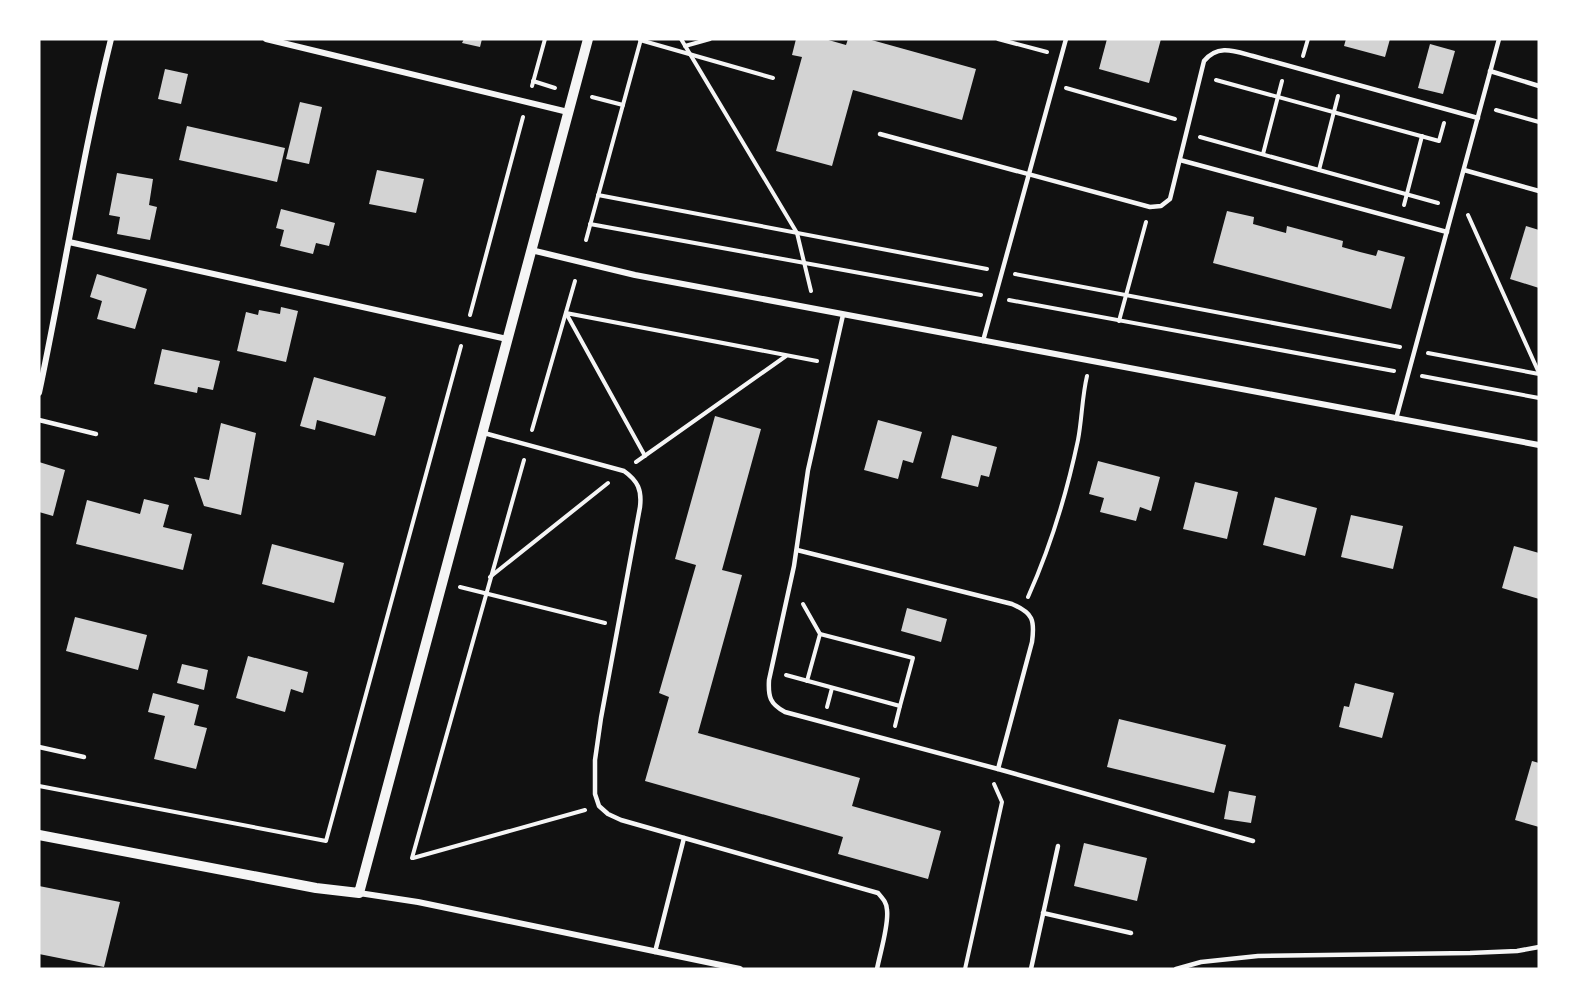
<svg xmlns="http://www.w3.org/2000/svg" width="1578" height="1008" font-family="Manrope,sans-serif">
<rect width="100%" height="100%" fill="#111"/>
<!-- building -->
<g fill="#d3d3d3">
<path d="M464 39H482L480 47 462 43Z"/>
<path d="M796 39H825L846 45 848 39H868L976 69 962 120 853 90 832 166 776 151 802 57 792 55Z"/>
<path d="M1107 39H1161L1149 83 1099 69Z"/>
<path d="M1346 39H1390L1385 57 1344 46Z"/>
<path d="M1430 44 1455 51 1443 94 1418 88Z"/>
<path d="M165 69 188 74 181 104 158 99Z"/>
<path d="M300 102 322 107 309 164 286 159Z"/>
<path d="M187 126 285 148 277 182 179 160Z"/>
<path d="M377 170 424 179 416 213 369 204Z"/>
<path d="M117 173 153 179 149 205 157 207 150 240 117 234 120 217 109 215Z"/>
<path d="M281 209 335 223 329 246 316 243 313 254 280 246 284 230 276 228Z"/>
<path d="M1227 211 1254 217 1253 224 1286 233 1287 226 1343 241 1342 247 1360 252 1376 256 1378 250 1405 257 1391 309 1213 263Z"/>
<path d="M1526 226 1539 230V288L1510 279Z"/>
<path d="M97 274 147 289 135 329 97 319 102 301 90 297Z"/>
<path d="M281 307 298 311 286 362 237 351 246 312 258 315 259 310 280 314Z"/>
<path d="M162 349 220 361 213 390 198 387 197 393 154 384Z"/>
<path d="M314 377 386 397 375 436 317 420 315 430 300 426Z"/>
<path d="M715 416 761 429 722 570 742 575 698 733 860 778 852 806 941 831 928 879 838 854 843 837 645 781 669 697 659 693 696 565 675 559Z"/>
<path d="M878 420 922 432 913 463 903 460 898 479 864 470Z"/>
<path d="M221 423 256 433 241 515 204 506 194 477 209 480Z"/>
<path d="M952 435 997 447 989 477 981 475 978 487 941 478Z"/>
<path d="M1098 461 1160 477 1151 511 1140 507 1136 521 1100 512 1104 498 1089 494Z"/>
<path d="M39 462 65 470 53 516 39 512Z"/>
<path d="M1195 482 1238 492 1227 539 1183 529Z"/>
<path d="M1275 497 1317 508 1305 556 1263 545Z"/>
<path d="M144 499 169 505 163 527 192 534 183 570 76 544 87 500 140 514Z"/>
<path d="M1351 515 1403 526 1393 569 1341 557Z"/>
<path d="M272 544 344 563 334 603 262 584Z"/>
<path d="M1514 546 1539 553V599L1502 588Z"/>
<path d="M907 608 947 619 941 642 901 631Z"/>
<path d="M75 617 147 635 138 670 66 651Z"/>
<path d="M248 656 308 672 303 693 291 689 285 712 236 698Z"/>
<path d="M182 664 208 670 204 690 177 683Z"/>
<path d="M1355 683 1394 693 1382 738 1339 727 1344 706 1349 707Z"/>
<path d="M153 693 199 705 194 725 207 728 196 769 154 759 165 716 148 712Z"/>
<path d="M1119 719 1226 745 1214 793 1107 767Z"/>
<path d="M1532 761 1539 763V827L1515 820Z"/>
<path d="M1229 791 1256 796 1251 823 1224 819Z"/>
<path d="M1084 843 1147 858 1137 901 1074 886Z"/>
<path d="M39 886 120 902 104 967 39 954Z"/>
</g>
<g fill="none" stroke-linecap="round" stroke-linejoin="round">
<!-- path -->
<g stroke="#f5f5f5" stroke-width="4">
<path d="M681 39 797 233 811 291"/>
<path d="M998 39 1047 52"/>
<path d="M640 40 773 78"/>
<path d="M685 46 710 39"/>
<path d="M1303 56 1308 39"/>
<path d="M1216 80 1439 141 1444 123"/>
<path d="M533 81 555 88"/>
<path d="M532 86 545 39"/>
<path d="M1066 88 1175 119"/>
<path d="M592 97 623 105"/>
<path d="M1496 110 1539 122"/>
<path d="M1200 137 1438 203"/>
<path d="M1263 154 1282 81"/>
<path d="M1319 170 1338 96"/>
<path d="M598 195 987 269"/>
<path d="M1404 205 1422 136"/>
<path d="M1468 215 1539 373"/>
<path d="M590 224 981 295"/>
<path d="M586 240 641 39"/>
<path d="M1015 274 1400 347"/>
<path d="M1009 300 1394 371"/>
<path d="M470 315 523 117"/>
<path d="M1119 321 1146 222"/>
<path d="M1428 353 1539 374"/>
<path d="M1422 376 1539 398"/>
<path d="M532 430 575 281"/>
<path d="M645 456 566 313 817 361"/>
<path d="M636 462 786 356"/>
<path d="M490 577 608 483"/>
<path d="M460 587 605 623"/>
<path d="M1028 597C1050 548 1067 492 1078 440 1082 419 1082 397 1087 376"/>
<path d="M803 604 820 634 807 681"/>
<path d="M820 634 913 658 900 706"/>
<path d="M786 675 900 706 895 726"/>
<path d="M827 707 832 688"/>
<path d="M39 786 326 841 461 346"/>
<path d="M412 858 524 460"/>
<path d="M413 858 585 810"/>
<path d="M965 969 1002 802 994 784"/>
</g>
<!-- service -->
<g stroke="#f5f5f5" stroke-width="4.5">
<path d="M1490 71 1539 86"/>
<path d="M880 134 1150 207 1161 206 1170 199 1204 61C1218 44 1234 51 1253 56L1478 118"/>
<path d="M1180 160 1447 232"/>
<path d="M1464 170 1539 191"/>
<path d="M843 315 808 470 794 566 769 680C768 697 770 704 785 712L998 769 1253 841"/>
<path d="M983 341 1066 39"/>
<path d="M1396 419 1499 39"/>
<path d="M39 420 96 434"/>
<path d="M484 433 624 471C638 481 642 490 640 507L601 718 595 760V794L599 806 608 814 621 820 878 893C883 899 887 903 887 910 889 925 880 953 877 969"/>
<path d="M797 550 1012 604C1033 613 1035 620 1032 642L998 769"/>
<path d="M39 747 84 757"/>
<path d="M1043 913 1131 933"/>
<path d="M655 952 684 838"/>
<path d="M1031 969 1058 846"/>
<path d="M1176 969 1201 962 1258 956 1470 953 1517 951 1539 947"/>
</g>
<!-- minor -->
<g stroke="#f5f5f5" stroke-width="6">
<path d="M266 39 568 112"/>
<path d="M69 242 507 339"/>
<path d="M531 250 635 275 1539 445"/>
<path d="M39 393C64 275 82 156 111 39"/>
<path d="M359 893 418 902 740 969"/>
</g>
<!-- tertiary -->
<path stroke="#f5f5f5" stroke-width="10" d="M39 835 316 888 359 893 588 39"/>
</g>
<!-- border -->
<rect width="1578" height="1008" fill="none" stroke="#ffffff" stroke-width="81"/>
</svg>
